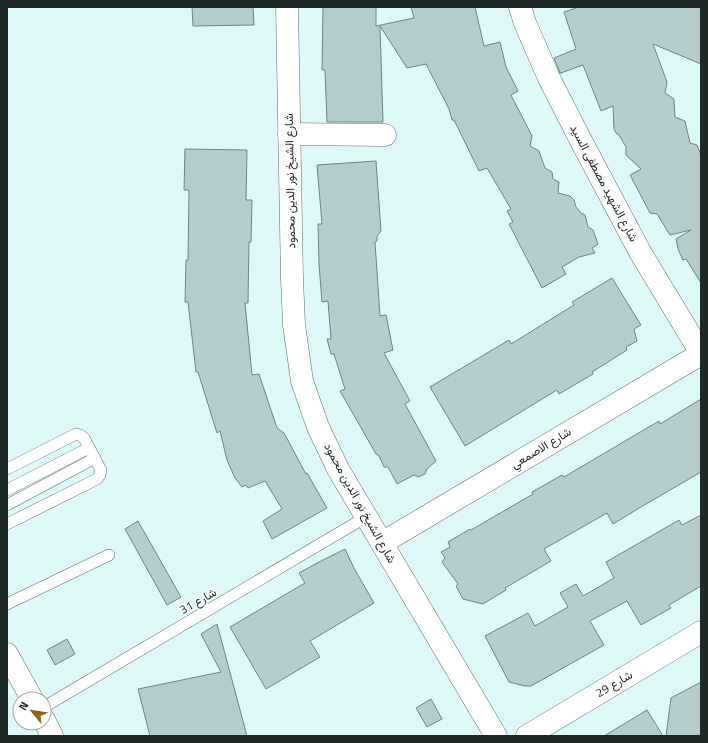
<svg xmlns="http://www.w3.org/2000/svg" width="708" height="743" font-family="'Titillium Web',Vazirmatn,sans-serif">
<rect width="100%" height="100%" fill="#ddf8f7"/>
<!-- building -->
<g fill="#b4cdcc" stroke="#6d8685">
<path d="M192 7H253L254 25 193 26Z"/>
<path d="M323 7H376V26L414 18 411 7H475L484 46 500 42 506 67 518 91 511 95 532 136 530 146 539 151 545 168 552 172 553 179 559 182 558 193 570 196 574 200 576 207 581 213 585 215 588 227 593 230 598 244 592 248 595 253 579 257 562 267 566 274 542 288 509 224 513 222 507 211 511 209 487 168 479 171 454 120H452L449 109 426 64 407 68 380 26 383 122H327L325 70H322Z"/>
<path d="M579 7H701V64L653 44 667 82 665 93 674 99 675 117 685 121 690 143 697 145 701 155V283L686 259 683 260 678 249 676 239 691 230 670 235 657 214 650 213 630 175 641 169 626 155V147L619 135 616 133 614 129 613 106 601 111 583 65 561 73H560L554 58 576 49 564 12Z"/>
<path d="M185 149 247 150 246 200H252L251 242H249L248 303H245L252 375 259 374 277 428 284 433 306 474 307 473 327 508 272 539 263 521 282 509 265 481 248 488 246 485 242 487 235 478 227 460 220 431 217 433 198 372H196L188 302H185L186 260H188L189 190H184Z"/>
<path d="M376 161 381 231 377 236V241L375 242 380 316 386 315 393 350 384 353 410 401 405 404 436 461 427 469 425 474 418 477 414 475 397 484 388 467H384L379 456 376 454 340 391 345 389 334 354H331L327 339H331L328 301 322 302 319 264 318 224H322L317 165Z"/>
<path d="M612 278 641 325 634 329 637 341 626 347 627 350 592 372 593 374 559 394 557 390 465 446 430 387 509 340 511 344 574 305 572 302Z"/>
<path d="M701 399V472L641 507 613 524 607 513 544 549 551 561 505 588 506 590 483 604 463 599 456 586 458 584 442 562 445 558 441 552 450 547 448 542 470 529 471 530 533 494 532 492 562 475 564 477 659 421 660 424Z"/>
<path d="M701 515V586L669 605 671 608 641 625 627 601 590 621 604 645 531 686H525L509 682 485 636 528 613 535 626 568 607 560 593 576 584 583 596 614 578 606 562 679 520 682 525Z"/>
<path d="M138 521 181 597 167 605 125 529Z"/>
<path d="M345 549 355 570 374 603 310 641 320 657 266 689 230 627 305 583 299 573 319 562Z"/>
<path d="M217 624 247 736H150L138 689 221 672 201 634Z"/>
<path d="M67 639 75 654 55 665 47 650Z"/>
<path d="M701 682V736H666L671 698Z"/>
<path d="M431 699 442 719 427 727 416 708Z"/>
<path d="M647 710 663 736H604Z"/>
</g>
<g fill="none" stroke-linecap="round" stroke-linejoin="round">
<!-- lane casing -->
<g stroke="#59706f" stroke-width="12">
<g id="lane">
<path d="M7 469 76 434 80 435 84 438 101 470 100 475 97 479 7 524"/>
<path d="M7 490 89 448"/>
<path d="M7 505 95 458"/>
<path d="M7 604 109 555"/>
<path d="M44 707 366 517"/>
</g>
</g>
<!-- street casing -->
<g stroke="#59706f" stroke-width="23">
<g id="street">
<path d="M287 7 292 279 294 325 302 381 318 427 338 469 496 736"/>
<path d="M520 7 525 23 549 78 579 137 640 252 701 353"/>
<path d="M289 134 385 135"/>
<path d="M382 543 701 354"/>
<path d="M7 654 32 699"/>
<path d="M44 720 52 736"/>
</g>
</g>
<!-- secondary casing -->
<g stroke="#59706f" stroke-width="23">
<path id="secondary" d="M527 736 701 632"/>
</g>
<!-- lane -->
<use href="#lane" stroke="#fff" stroke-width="11"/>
<!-- street -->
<use href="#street" stroke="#fff" stroke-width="22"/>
<!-- secondary -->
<use href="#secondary" stroke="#fff" stroke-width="22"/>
</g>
<g text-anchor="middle" stroke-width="3" stroke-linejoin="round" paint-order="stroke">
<!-- street labels -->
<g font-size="12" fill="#1e2827" stroke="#fff">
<text transform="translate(290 181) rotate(-91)" y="4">شارع الشيخ نور الدين محمود</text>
<text transform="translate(604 183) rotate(62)" y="4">شارع الشهيد مصطفى السيد</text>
<text transform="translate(541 448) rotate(-31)" y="4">شارع الاصمعي</text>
<text transform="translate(360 503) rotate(61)" y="4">شارع الشيخ نور الدين محمود</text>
<text transform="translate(198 601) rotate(-30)" y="4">شارع 31</text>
<text transform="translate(614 684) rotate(-31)" y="4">شارع 29</text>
</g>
</g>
<!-- border -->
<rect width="708" height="743" fill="none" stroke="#1e2827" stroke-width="16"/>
<!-- north arrow -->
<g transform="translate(32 711) rotate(300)"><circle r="19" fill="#ffffff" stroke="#a5a9a9"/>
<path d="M0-3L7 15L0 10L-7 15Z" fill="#946314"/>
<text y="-6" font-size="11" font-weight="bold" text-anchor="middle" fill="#1e2827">N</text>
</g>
</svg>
